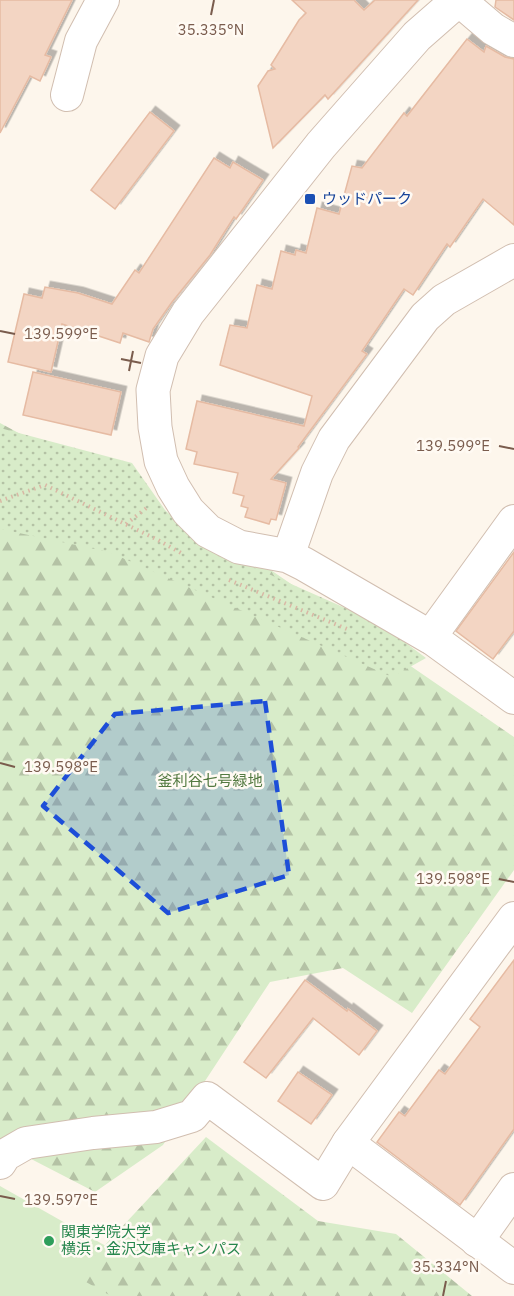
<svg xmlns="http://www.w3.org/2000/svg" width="514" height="1296" font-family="'IBM Plex Sans','Noto Sans JP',sans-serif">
<defs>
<pattern id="forest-firs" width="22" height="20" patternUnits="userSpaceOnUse" patternTransform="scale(1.5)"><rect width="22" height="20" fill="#d8ecc9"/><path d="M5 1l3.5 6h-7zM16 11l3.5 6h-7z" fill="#b4c2a5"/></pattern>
<pattern id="park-dots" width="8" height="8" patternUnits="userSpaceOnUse" patternTransform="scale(1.5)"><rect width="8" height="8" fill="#d8ecc9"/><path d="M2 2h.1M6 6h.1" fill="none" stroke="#b4c2a5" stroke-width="1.8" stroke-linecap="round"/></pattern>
<filter id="shadow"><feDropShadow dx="5.5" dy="-5.5" stdDeviation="0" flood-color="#0004"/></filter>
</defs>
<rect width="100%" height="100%" fill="#fdf6ec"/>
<!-- grass -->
<path fill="#d8ecc9" d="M0 1186 194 1296H0Z"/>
<!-- forest -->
<g fill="url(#forest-firs)">
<path d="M0 423 262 564 514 737V870L412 1013 343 968 270 982 163 1145 95 1192 4 1145H0Z"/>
<path d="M206 1137 318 1221 396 1234 472 1296H111L86 1282 91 1260Z"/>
</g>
<!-- park -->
<path fill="url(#park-dots)" d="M0 428 132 463 165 510 199 543 379 623 426 658 392 677 109 552 0 529Z"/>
<!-- building -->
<g fill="#f3d5c3" stroke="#e6bba3" stroke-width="1.5" filter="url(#shadow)">
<path d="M0 0H72L45 55 51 57 40 81 30 76 0 133Z"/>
<path d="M292 0H354L364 10 375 0H418L328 99 325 95 273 148 258 86 268 71 275 69 271 65 299 20 306 13Z"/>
<path d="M496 0H514V20L495 7Z"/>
<path d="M467 39 484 52 486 46 505 57 514 59V225L483 199 450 247 447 244 413 295 404 289 362 351 367 354 298 447 299 448 271 479 286 483 276 520 271 519 269 524 245 517 248 508 241 506 244 496 233 493 238 473 194 464 197 452 186 449 197 401 304 426 312 396 220 365 230 325 247 328 257 285 272 289 281 251 295 255 296 250 306 253 317 208 339 214 352 166 362 168 404 113 407 116Z"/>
<path d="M150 112 174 131 115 209 91 190Z"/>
<path d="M214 158 230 168 233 162 263 180 236 219 234 217 210 255 172 302 153 329 149 342 123 333 120 343 62 324 51 372 8 362 24 294 42 298 45 287 78 293 112 304 135 270 139 273Z"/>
<path d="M33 372 121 392 111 435 23 415Z"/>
<path d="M514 552V631L493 659 456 631Z"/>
<path d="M514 960V1129L460 1205 377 1142 399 1112 405 1116 439 1070 445 1074 480 1027 470 1019Z"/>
<path d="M305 980 347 1011 348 1009 377 1031 359 1055 313 1018 266 1078 244 1062Z"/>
<path d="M298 1072 332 1095 311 1124 278 1101Z"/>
</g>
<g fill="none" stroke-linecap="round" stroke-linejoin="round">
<!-- minor casing -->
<g stroke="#d1beb0" stroke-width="34">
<g id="minor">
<path d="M459 0 493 29 514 41"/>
<path d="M67 95 81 41 103 0"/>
<path d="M514 521 430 637 514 698"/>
<path d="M288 556 317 473 334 439 425 317 444 300 514 260"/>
<path d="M514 918 348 1143 514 1268"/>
<path d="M0 1163 5 1155 26 1143 93 1133 156 1127 192 1116 207 1098 323 1184 348 1143"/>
<path d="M477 1241 514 1189"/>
</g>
</g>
<!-- tertiary casing -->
<g stroke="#d1beb0" stroke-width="35">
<path id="tertiary" d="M430 637 304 564 288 556 239 547 208 531 188 511 173 487 161 461 155 427 153 390 162 356 188 313 321 145 417 36 458 0"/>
</g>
<!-- path -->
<g stroke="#d9b8a5" stroke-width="4" stroke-dasharray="1.5 4.5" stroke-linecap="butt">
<path d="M0 501 45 485 158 540 181 553"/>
<path d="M126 524 149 506"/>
<path d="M229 580 347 629"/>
</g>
<!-- minor -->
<use href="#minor" stroke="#fff" stroke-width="32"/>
<!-- tertiary -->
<use href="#tertiary" stroke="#fff" stroke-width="33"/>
</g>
<!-- marked area -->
<path fill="#1d4ed8" fill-opacity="0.2" stroke="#1d4ed8" stroke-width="4.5" stroke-dasharray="12 8" stroke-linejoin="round" d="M265 701 289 875 168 913 43 806 115 714Z"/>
<!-- ticks -->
<path fill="none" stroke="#7a5c4d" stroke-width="2" d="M211 15 214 0M0 331 15 334M121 359 141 363M129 371 133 351M499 446 514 449M0 763 15 767M499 879 514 882M0 1196 15 1199M443 1296 446 1281"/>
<!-- markers -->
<rect fill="#1a4fb4" stroke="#fffaf3" stroke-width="2" x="304" y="193" width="12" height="12" rx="3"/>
<circle fill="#2e9e5b" stroke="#fffaf3" stroke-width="2" cx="49" cy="1241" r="6"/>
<g text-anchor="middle" stroke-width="5" stroke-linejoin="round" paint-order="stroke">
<!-- transit labels -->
<g font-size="15" fill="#164399" stroke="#fffaf3" text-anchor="start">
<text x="322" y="204">ウッドパーク</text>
</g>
<!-- park labels -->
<g font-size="15" fill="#537a41" stroke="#fffaf3">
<text x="210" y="786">釜利谷七号緑地</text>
</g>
<!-- leisure labels -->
<g font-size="15" fill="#27864d" stroke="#fffaf3" text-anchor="start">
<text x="61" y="1237">関東学院大学<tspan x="61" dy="17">横浜・金沢文庫キャンパス</tspan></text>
</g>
</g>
<g font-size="15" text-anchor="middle" fill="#7a5c4d" stroke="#fffaf3" stroke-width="5" stroke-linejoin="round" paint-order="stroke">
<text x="211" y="35">35.335°N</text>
<text x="61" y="339">139.599°E</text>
<text x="453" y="451">139.599°E</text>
<text x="61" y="772">139.598°E</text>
<text x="453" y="884">139.598°E</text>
<text x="61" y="1205">139.597°E</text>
<text x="446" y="1272">35.334°N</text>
</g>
</svg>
